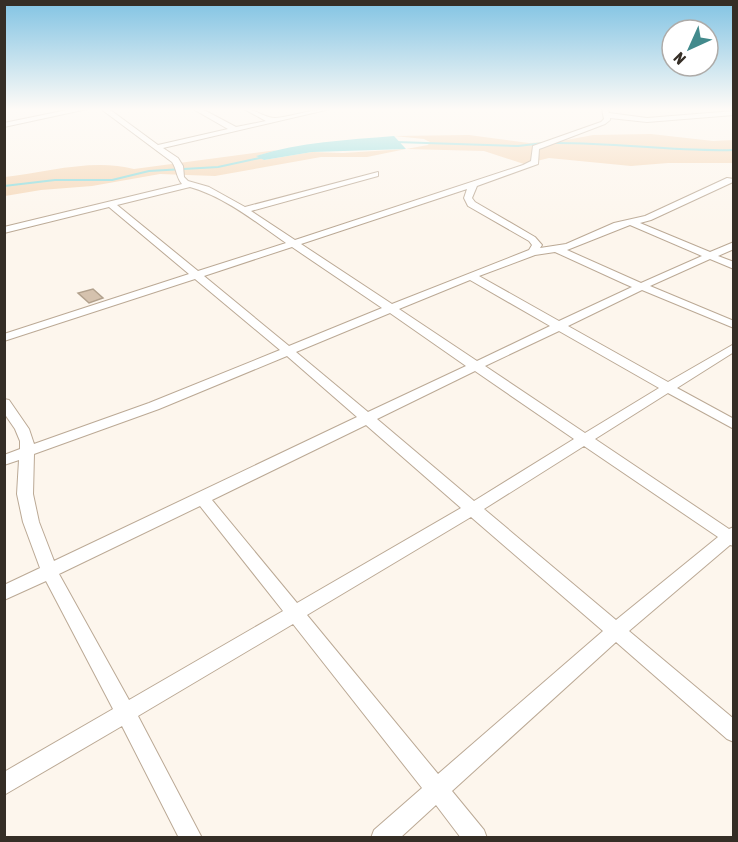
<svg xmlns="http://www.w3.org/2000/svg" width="738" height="842" font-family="'Asap Condensed',sans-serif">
<rect width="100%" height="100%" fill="#fdf6ed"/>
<!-- green -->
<path fill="#f5d7b7" d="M651 134 713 141 733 140V163H668L631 166 549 158 524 164 484 151 406 149 367 157H321L215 176 160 174 92 186 41 190 5 196V177C46 172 94 158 134 169L277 150 257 156 264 160 312 152 343 153 406 149 428 145 430 142 424 139 394 136 469 135 529 143 561 141 593 135Z"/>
<!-- water -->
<path fill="#87dadc" d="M394 136 406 149 312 152 264 160 256 156C300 142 347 140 394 136Z"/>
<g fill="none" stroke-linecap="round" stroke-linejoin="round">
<!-- stream -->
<g stroke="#87dadc" stroke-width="2">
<path d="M396 142 518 146 544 143"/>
<path d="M552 143C613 142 673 152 734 150"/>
<path d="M4 186 55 180H112L149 171 218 167 264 157"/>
</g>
</g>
<!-- building -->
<path fill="#d5c2ae" stroke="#b2a18d" stroke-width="1.5" d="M93 289 103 298 89 303 78 293Z"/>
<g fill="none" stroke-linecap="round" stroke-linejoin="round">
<!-- minor casing -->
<g stroke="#bba995" stroke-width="2">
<g id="minor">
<path d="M72 109H87L4 127V123Z"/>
<path d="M101 109H109L158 145 228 129 193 109H202L236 127 266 121 244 109C256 109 266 119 276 118 295 116 311 109 330 109L163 148 178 158 183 166 184 177 188 181 209 187 245 207 378 172V176L251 211 295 240 523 165 531 161 533 146 601 122 604 119 602 109H608L609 113 647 118 734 111V115L647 122 610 118V120L605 124 542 148 539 149 538 164 477 186 472 198 475 202 535 237 542 245 540 248 566 244 614 223 645 216 727 178 734 179 733 182 651 220 640 223 710 252 734 242V249L718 256 734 262V269L710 259 650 286 734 321V328L642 290 568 326 668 382 734 344V352L677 388 734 419V429L668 393 595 439 729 529 734 527V546L730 545 629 631 734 719V742L727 739 616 642 452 791 484 830 487 838H461L436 805 400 838H371L374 830 422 788 293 624 138 716 202 838H179L122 726 4 795V772L113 709 46 581 4 600V585L40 568 23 522 17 494 19 460 4 465V455L20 449V441L15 429 4 413V399L9 400 29 429 34 444 149 403 280 350 195 279 4 341V334L189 274 109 207 4 233V227L182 184C176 177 177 169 172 162ZM190 187C225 197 256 222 286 243L198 271 117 205ZM467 189 464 198 468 206 529 241 532 245 529 250 392 304 301 244ZM630 225 702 256 641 283 567 250ZM292 247 382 308 289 346 204 276ZM555 252 625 284 632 287 559 321 479 276 535 255ZM470 280 550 326 477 361 399 309ZM390 313 466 366 368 412 296 352ZM559 331 659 388 585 433 485 366ZM287 356 357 417 54 561 39 522 33 494 34 454 159 409ZM475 371 574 439 474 501 377 419ZM366 425 461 508 297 603 212 500ZM584 446 718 537 616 620 484 509ZM200 506 283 611 129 700 59 574ZM471 517 603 631 438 774 307 615Z"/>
</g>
</g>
<!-- minor -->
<use href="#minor" fill="#fff" fill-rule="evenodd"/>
</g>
<!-- sky -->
<linearGradient id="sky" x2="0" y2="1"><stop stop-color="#81c3e3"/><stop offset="0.48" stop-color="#fefbf7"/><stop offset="1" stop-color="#fefbf7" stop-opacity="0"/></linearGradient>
<rect width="738" height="227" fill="url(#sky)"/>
<!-- border -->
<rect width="738" height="842" fill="none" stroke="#352e26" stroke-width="12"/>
<!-- north arrow -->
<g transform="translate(690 48) rotate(225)"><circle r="28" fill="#ffffff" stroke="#aeaba8" stroke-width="1.5"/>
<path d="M0-4.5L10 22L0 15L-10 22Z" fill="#428a8c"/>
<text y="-9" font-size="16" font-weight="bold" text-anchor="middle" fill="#352e26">N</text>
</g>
</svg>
